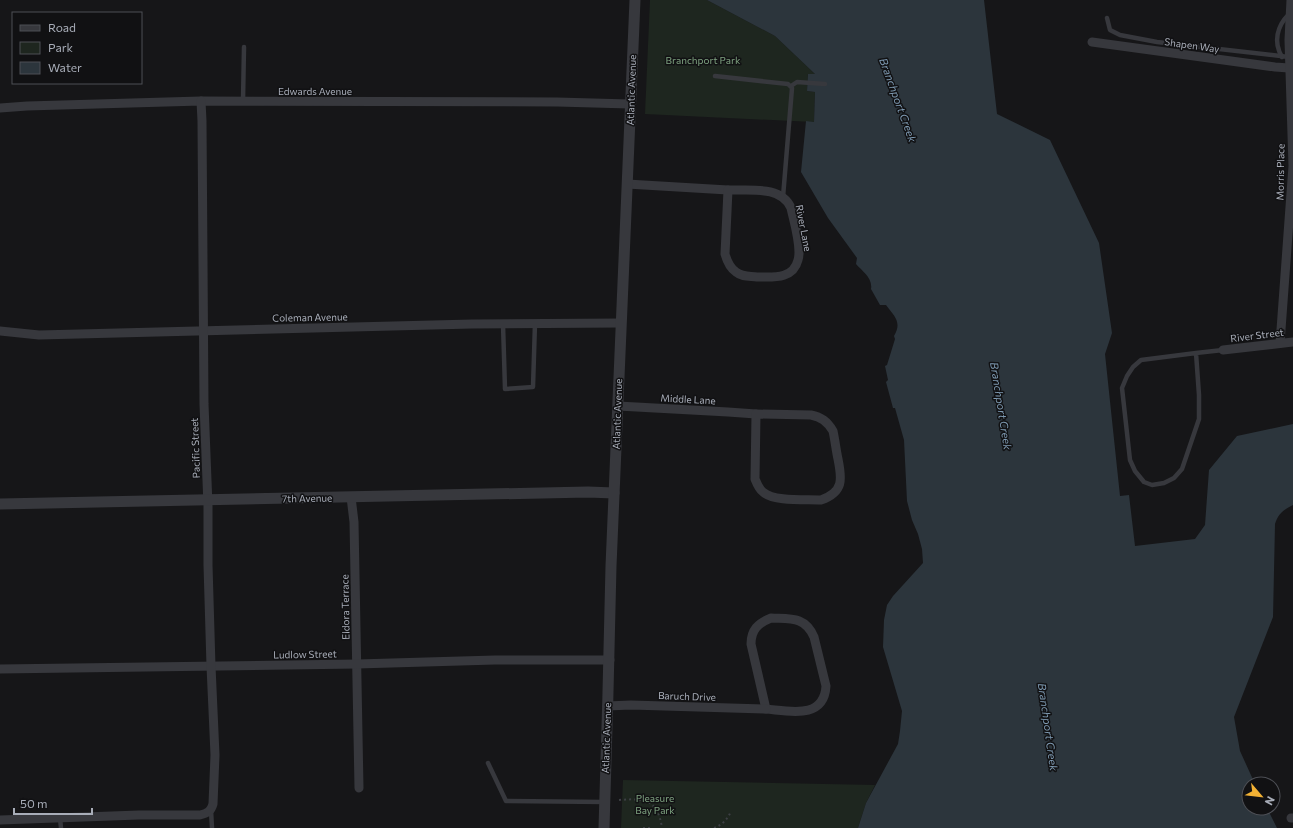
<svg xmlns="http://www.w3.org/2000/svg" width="1293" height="828" font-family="Commissioner,sans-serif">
<rect width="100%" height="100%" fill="#161618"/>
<!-- green -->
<g fill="#1e261f">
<path d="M650 0H707L775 36 815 74H808L807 91 815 92 814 122 645 114Z"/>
<path d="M623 780 875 785 866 803 858 828H621Z"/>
</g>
<!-- water -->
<path fill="#2c353c" d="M707 0H984L997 114 1050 140 1099 243 1112 333 1105 354 1120 496 1129 495 1135 546 1195 539 1205 525 1209 470 1237 436 1293 424V505C1283 510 1278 514 1275 524L1273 617 1234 717 1240 751 1255 784H1249V808H1267L1277 828H858L866 803 898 744 900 731 902 711 883 647 884 620 887 605 893 596 923 563 922 549 918 534 912 520 907 501 904 440 895 408H893L886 382 888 380 885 366 887 365 895 339 894 336C902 322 895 317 886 305H880L871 289C873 278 862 271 856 264L857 258 828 218 801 172 806 121 814 122 815 92 807 91 808 74H815L775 36Z"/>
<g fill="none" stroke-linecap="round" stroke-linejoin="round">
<!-- path -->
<g stroke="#3d3f44" stroke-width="2" stroke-dasharray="2 3" stroke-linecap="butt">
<path d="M619 800C644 798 658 799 662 828"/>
<path d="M643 828H653"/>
<path d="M714 828C722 825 728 819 731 811"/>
</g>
<!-- service -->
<g stroke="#37383d" stroke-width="4.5">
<path d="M1107 18 1110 30 1120 35 1157 42 1289 57"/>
<path d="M1282 57C1273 42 1277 26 1289 14"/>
<path d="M715 76 788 84 792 88 783 197"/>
<path d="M791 86 797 82 825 84"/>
<path d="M243 101 244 47"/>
<path d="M503 324 505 389 533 387 535 323"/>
<path d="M1196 353 1199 395V419L1182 469 1174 478 1164 483 1152 485 1144 482 1135 471 1130 460 1122 388 1127 376 1133 367 1141 360 1196 353 1223 350"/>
<path d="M488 763 506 801 605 802"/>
<path d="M211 810 212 828"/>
<path d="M60 818 61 828"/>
</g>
<!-- minor -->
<g stroke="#37383d" stroke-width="9">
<path d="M1092 42 1275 67 1289 68"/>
<path d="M0 108 27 106 201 101 557 102 630 104"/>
<path d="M627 184 728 190"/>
<path d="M728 190C749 191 781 185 791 208 794 222 802 247 798 260 793 280 772 277 757 277 749 276 742 277 736 272 730 268 727 261 725 254Z"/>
<path d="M0 331 39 335 472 324 621 323"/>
<path d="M1280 343 1293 166 1289 40 1291 0"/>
<path d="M1223 350 1293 342"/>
<path d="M618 406 728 412 756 414"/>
<path d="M756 414 811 415C821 417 827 421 833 431 835 440 836 450 838 459 842 479 844 492 821 500 807 499 774 502 763 492 759 489 757 484 755 479Z"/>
<path d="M351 497 354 522 359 788"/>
<path d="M771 618C790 619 805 616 814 637L826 686C824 720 789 711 766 709L751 644C751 630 758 623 771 618Z"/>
<path d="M0 669 357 664 495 660H610"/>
<path d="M607 706 631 705 766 709"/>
<path d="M1291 818H1293"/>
<path d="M0 820 139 815H200C208 813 211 811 213 804L215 755 211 666 208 565V506L204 404 202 121 201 101"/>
</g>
<!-- tertiary -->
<g stroke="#37383d" stroke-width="11">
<path d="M0 504 588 492 614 493"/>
<path d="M604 828C607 741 609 653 611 566L635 0"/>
</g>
</g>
<g text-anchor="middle" stroke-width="3" stroke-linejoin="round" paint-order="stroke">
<!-- street labels -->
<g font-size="10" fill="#a8adb8" stroke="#111113">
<text transform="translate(1192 45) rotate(8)" y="4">Shapen Way</text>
<text transform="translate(631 90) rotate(-88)" y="4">Atlantic Avenue</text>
<text x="315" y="95">Edwards Avenue</text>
<text transform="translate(1280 172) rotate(-89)" y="4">Morris Place</text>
<text transform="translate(804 228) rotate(79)" y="4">River Lane</text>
<text transform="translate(310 317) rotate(-1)" y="4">Coleman Avenue</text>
<text transform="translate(1257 335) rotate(-7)" y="4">River Street</text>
<text transform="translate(688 399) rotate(3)" y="4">Middle Lane</text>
<text transform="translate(617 414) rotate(-88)" y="4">Atlantic Avenue</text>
<text transform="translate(195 448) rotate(-92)" y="4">Pacific Street</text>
<text transform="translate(307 498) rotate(-1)" y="4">7th Avenue</text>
<text transform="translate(345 607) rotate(-91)" y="4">Eldora Terrace</text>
<text transform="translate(305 654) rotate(-1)" y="4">Ludlow Street</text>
<text transform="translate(687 696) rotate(2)" y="4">Baruch Drive</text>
<text transform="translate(606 738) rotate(-88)" y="4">Atlantic Avenue</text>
</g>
<!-- park labels -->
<g font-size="10" fill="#7fa381" stroke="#111113">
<text x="703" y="64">Branchport Park</text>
<text x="655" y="802">Pleasure<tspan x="655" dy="12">Bay Park</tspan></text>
</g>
<!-- water labels -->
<g font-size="11" font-style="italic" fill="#7f9bb3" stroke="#111113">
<text transform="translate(898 100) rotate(70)" y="4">Branchport Creek</text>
<text transform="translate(1001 406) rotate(81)" y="4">Branchport Creek</text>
<text transform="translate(1048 727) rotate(82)" y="4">Branchport Creek</text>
</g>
</g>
<!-- legend -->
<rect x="12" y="12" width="130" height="72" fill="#111113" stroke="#4d4f55"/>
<rect x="20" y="25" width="20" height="6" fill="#37383d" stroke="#4d4f55"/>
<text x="48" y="32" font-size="12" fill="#a8adb8">Road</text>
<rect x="20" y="42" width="20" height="12" fill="#1e261f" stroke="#4d4f55"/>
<text x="48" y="52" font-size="12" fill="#a8adb8">Park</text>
<rect x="20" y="62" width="20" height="12" fill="#2c353c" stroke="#4d4f55"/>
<text x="48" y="72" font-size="12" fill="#a8adb8">Water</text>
<!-- north arrow -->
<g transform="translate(1261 796) rotate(118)"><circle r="19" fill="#111113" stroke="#4d4f55"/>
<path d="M0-3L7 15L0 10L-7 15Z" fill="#f2b134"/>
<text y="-6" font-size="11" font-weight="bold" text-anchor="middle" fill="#a8adb8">N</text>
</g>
<!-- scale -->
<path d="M14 808v6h78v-6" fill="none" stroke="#a8adb8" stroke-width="2"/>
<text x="20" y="808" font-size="12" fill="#a8adb8" stroke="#111113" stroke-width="3" paint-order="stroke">50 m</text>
</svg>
